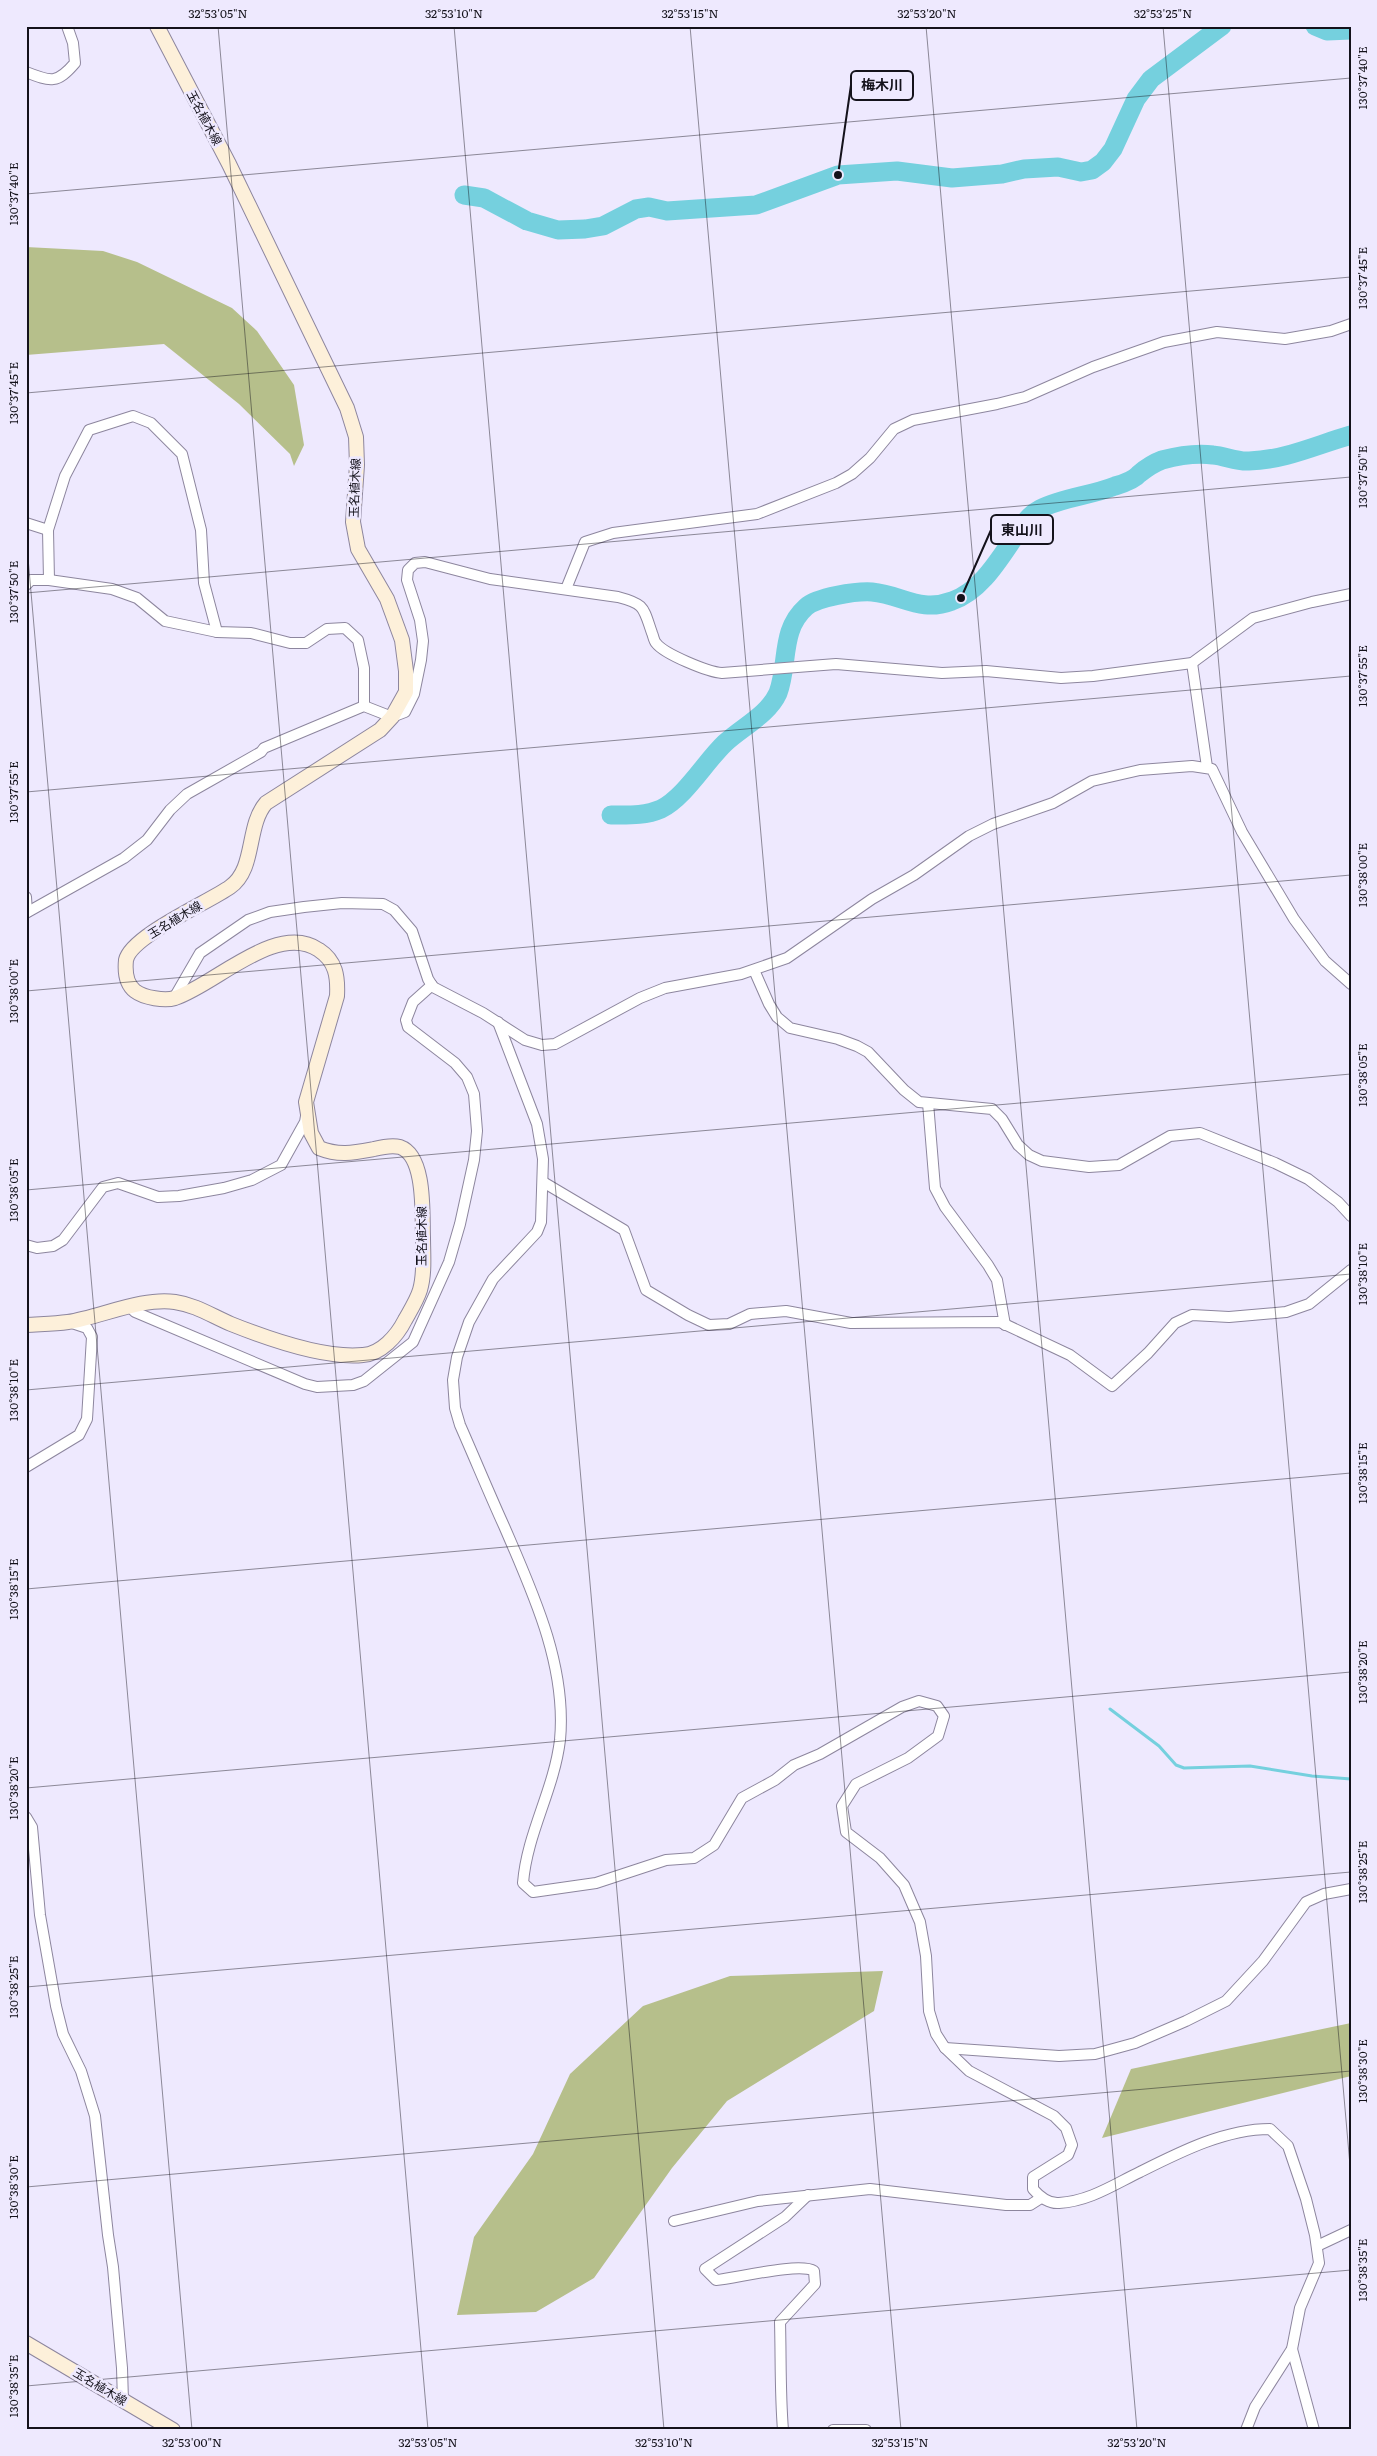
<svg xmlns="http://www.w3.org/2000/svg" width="1377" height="2456" font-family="Literata,'Noto Sans JP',serif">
<rect width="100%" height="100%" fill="#eee9fe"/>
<!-- green -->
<g fill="#b6bf8b">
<path d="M26 247 103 251 137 262 232 308 257 331 294 385 304 445 294 466 290 454 239 404 164 344 26 355Z"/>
<path d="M883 1971 874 2011 727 2101 672 2168 594 2278 536 2312 457 2315 474 2237 533 2154 570 2074 643 2006 730 1976Z"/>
<path d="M1351 2023V2076L1102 2138 1131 2069Z"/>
</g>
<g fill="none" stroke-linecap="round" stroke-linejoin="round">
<!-- stream -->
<path stroke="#75d0de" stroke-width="3" d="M1110 1709 1159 1746 1176 1765 1184 1768 1250 1766 1312 1776 1351 1779"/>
<!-- river -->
<g stroke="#75d0de" stroke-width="19">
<path d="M1315 26 1327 31 1351 30"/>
<path d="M464 195 484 198 527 221 558 230 585 229 603 226 636 209 649 207 667 211 756 205 838 175 897 171 952 178 1002 174 1024 169 1058 167 1081 172 1092 170 1103 162 1113 149 1136 99 1151 79 1222 26"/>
<path d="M611 815C628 815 645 816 661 809 685 797 705 762 725 743 742 727 768 715 778 693 789 663 780 630 806 607 817 597 856 591 872 592 903 595 920 613 952 601 982 591 1001 556 1018 532 1024 523 1030 514 1040 509 1063 497 1090 496 1115 486 1122 484 1134 480 1139 474 1145 469 1154 463 1162 460 1177 456 1197 453 1213 455 1225 456 1237 462 1249 461 1285 460 1316 445 1351 435"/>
</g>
<!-- minor casing -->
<g stroke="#8d869e" stroke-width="12">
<g id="minor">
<path d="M26 72C51 82 57 84 75 63L73 43 67 26"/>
<path d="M26 523 48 530 49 580"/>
<path d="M48 530 65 476 89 430 133 416 151 423 182 454 201 530 204 583 217 632"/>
<path d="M26 585 31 580H49L112 589 137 598 165 621 217 632 251 633 290 643H306L327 629 345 628 358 640 364 668V706"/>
<path d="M566 589 585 542 613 533 757 514 836 483 852 474 870 458 894 429 913 420 997 404 1025 397 1093 367 1164 342 1217 332 1285 339 1331 331 1351 324"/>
<path d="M1192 663 1207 767"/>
<path d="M26 897 27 912"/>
<path d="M26 913 124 858 147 840 170 810 187 794 261 752 264 748 364 706 392 717 405 712 414 694 421 660 423 641 420 620 407 580 408 570 415 563 425 562 490 579 618 597C645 604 643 607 652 633 653 635 654 641 656 643 664 654 708 672 722 673L836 664 942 673 986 671 1061 678 1093 676 1192 663 1253 618 1312 602 1351 594"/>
<path d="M754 970 769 1004 777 1017 790 1028 838 1039 857 1046 868 1052 904 1090 919 1102 992 1109 1002 1119 1018 1145 1029 1155 1042 1161 1089 1167 1119 1165 1170 1136 1200 1133 1275 1163 1308 1179 1338 1202 1351 1216"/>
<path d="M174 998 200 953 248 920 270 912 304 907 342 903 383 904 394 910 412 931 428 979 433 987 483 1013 525 1040 542 1045 555 1044 640 998 665 988 741 974 787 958 872 899 914 875 969 836 993 824 1053 803 1092 781 1140 770 1192 766 1212 769 1242 832 1294 919 1325 961 1351 984"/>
<path d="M498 1022 537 1124 543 1159 541 1222 537 1232 493 1279 469 1322 457 1357 453 1380 455 1408 460 1425C475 1459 489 1493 504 1526 533 1593 567 1666 560 1740 554 1790 527 1833 523 1883L533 1892 596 1883 666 1860 694 1858 714 1845 742 1798 775 1780 794 1765 820 1754 902 1707 919 1701 937 1706 944 1716 938 1736 908 1758 856 1784 842 1806 846 1832 880 1858 904 1885 920 1922 926 1956 929 2011 936 2034 945 2048 969 2071 1054 2116 1066 2128 1072 2145 1068 2155 1033 2177V2189C1040 2197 1048 2204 1059 2203 1090 2201 1113 2185 1140 2172 1180 2152 1225 2129 1270 2129L1288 2146 1306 2199 1315 2235 1319 2263 1300 2308 1292 2349 1255 2407 1246 2430"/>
<path d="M928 1103 935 1188 945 1207 988 1265 997 1280 1005 1325"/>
<path d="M543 1182 624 1230 646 1290 688 1315 709 1325 729 1324 750 1314 786 1311 851 1323 1000 1322 1070 1355 1112 1386 1148 1353 1175 1323 1192 1315 1229 1317 1286 1312 1309 1304 1351 1270"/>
<path d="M26 1245 37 1248 53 1246 63 1240 103 1187 118 1183 158 1197 179 1196 224 1188 252 1180 281 1165 305 1122 306 1116"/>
<path d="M129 1306 135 1312 305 1384 317 1387 353 1385 364 1381 413 1342 449 1262 460 1224 474 1160 477 1131 474 1094 467 1077 455 1063 408 1027 406 1020 413 1002 432 985"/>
<path d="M26 1467 79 1435 87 1419 92 1337 87 1328 69 1322"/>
<path d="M26 1817 32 1827 40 1915 56 2006 63 2034 81 2071 95 2116 108 2235 113 2267 122 2368 123 2401"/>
<path d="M945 2048 1059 2056 1095 2054 1135 2043 1186 2021 1226 2001 1263 1961 1306 1902 1324 1894 1351 1889"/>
<path d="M674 2221 758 2201 870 2189 1006 2205H1030L1041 2198"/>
<path d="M1317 2246 1351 2230"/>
<path d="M1292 2349 1314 2430"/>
<path d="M783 2430C780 2394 781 2358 780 2322L815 2284 814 2271C800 2262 737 2278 716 2280L705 2269 785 2217 808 2195"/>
<path d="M833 2430H866"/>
</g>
</g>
<!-- secondary casing -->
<g stroke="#8d869e" stroke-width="16">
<g id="secondary">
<path d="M26 1325C40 1324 54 1324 68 1322 100 1317 143 1297 175 1302 196 1305 212 1316 231 1324 266 1338 325 1359 363 1355 381 1354 397 1336 405 1320 410 1311 417 1300 420 1290 425 1273 423 1254 423 1237 422 1215 426 1156 400 1147 392 1145 382 1147 374 1149 353 1153 339 1156 319 1148L311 1133 306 1102 337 996C338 977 336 961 319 950 277 921 215 985 175 998 165 1001 144 998 135 991 126 984 125 970 126 960 131 936 209 902 230 887 256 869 246 826 266 803L380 730 392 717 406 692V671L402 640 387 599 358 549 353 522 357 465 356 437 347 408 229 164 157 26"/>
<path d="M26 2343 173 2430"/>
</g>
</g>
<!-- minor -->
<use href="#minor" stroke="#fff" stroke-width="10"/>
<!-- secondary -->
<use href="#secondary" stroke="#fdf0da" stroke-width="14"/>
</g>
<!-- ticks -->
<path fill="none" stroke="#14121b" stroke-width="1" stroke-opacity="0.45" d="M218 26 428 2430M454 26 664 2430M690 26 901 2430M926 26 1137 2430M1163 26 1351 2177M26 194 1351 78M26 393 1351 277M26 535 192 2430M26 593 1351 477M26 792 1351 676M26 991 1351 875M26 1190 1351 1074M26 1390 1351 1274M26 1589 1351 1473M26 1788 1351 1672M26 1987 1351 1872M26 2187 1351 2071M26 2386 1351 2270"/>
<g text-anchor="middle" stroke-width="5" stroke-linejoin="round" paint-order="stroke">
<!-- street labels -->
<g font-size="12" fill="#14121b" stroke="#eee9fe">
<text transform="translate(204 118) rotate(62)" y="4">玉名植木線</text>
<text transform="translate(355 488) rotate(-88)" y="4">玉名植木線</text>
<text transform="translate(175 920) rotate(-31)" y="4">玉名植木線</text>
<text transform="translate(422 1236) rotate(-90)" y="4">玉名植木線</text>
<text transform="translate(100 2387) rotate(31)" y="4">玉名植木線</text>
</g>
</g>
<!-- callouts -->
<path fill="none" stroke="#14121b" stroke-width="2" d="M838 175L851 85M961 598L991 530"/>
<g fill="#14121b" stroke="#eee9fe" stroke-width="2">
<circle cx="838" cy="175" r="5"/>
<circle cx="961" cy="598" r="5"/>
</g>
<g fill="#eee9fe" stroke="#14121b" stroke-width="2">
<rect x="851" y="71" width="62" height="29" rx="5"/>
<rect x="991" y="515" width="62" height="29" rx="5"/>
</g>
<g font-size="14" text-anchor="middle" font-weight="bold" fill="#14121b">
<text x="882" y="90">梅木川</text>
<text x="1022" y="535">東山川</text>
</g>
<!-- border -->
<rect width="1377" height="2456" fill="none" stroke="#eee9fe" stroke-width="55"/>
<rect x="28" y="28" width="1322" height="2400" fill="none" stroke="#14121b" stroke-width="2"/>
<g font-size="12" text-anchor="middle" fill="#14121b">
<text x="218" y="18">32°53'05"N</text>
<text x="454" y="18">32°53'10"N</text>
<text x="690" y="18">32°53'15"N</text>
<text x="927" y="18">32°53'20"N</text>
<text x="1163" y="18">32°53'25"N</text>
<text transform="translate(1363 78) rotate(-90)" y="4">130°37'40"E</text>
<text transform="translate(14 194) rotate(-90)" y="4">130°37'40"E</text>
<text transform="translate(1363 278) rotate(-90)" y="4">130°37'45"E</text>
<text transform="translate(14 393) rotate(-90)" y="4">130°37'45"E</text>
<text transform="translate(1363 477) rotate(-90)" y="4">130°37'50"E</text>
<text transform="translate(14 592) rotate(-90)" y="4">130°37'50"E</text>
<text transform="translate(1363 676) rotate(-90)" y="4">130°37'55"E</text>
<text transform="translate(14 792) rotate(-90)" y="4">130°37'55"E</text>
<text transform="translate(1363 875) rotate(-90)" y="4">130°38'00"E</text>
<text transform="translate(14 991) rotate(-90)" y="4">130°38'00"E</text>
<text transform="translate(1363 1075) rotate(-90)" y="4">130°38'05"E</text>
<text transform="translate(14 1190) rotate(-90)" y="4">130°38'05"E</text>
<text transform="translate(1363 1274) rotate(-90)" y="4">130°38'10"E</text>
<text transform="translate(14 1390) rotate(-90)" y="4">130°38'10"E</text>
<text transform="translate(1363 1473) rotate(-90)" y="4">130°38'15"E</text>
<text transform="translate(14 1589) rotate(-90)" y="4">130°38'15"E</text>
<text transform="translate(1363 1672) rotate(-90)" y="4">130°38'20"E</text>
<text transform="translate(14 1788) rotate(-90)" y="4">130°38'20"E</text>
<text transform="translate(1363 1872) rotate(-90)" y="4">130°38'25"E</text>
<text transform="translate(14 1987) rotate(-90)" y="4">130°38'25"E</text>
<text transform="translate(1363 2071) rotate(-90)" y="4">130°38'30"E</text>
<text transform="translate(14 2187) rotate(-90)" y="4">130°38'30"E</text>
<text transform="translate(1363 2270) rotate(-90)" y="4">130°38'35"E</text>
<text transform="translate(14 2386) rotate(-90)" y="4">130°38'35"E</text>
<text x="192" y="2447">32°53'00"N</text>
<text x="428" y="2447">32°53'05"N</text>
<text x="664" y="2447">32°53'10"N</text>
<text x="900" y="2447">32°53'15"N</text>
<text x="1137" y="2447">32°53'20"N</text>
</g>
</svg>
